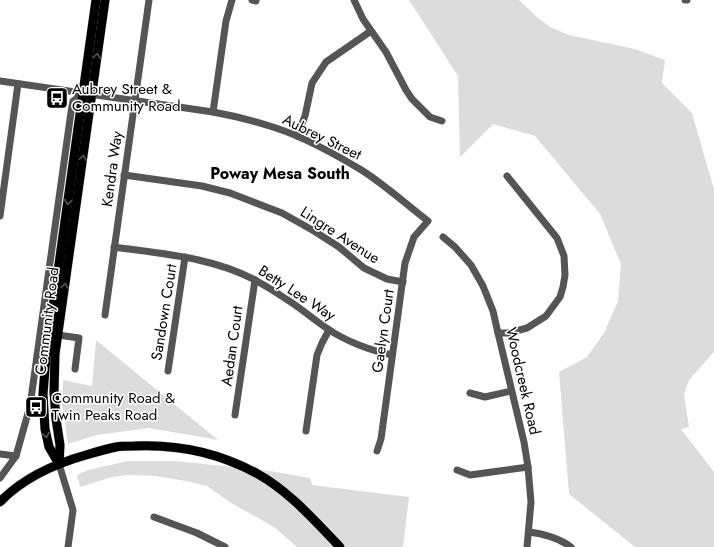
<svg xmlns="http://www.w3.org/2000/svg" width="714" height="547" font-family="Jost,sans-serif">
<rect width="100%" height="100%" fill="#fff"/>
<!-- green -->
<g fill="#dcdcdc">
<path d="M409 0H519L537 17 550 27 569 35 635 49 665 60 662 83 692 113 714 189V352L689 380 684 394 689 427 681 429 714 472V547H635L569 494 559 372 587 357 604 333 618 301 621 264 600 214 535 136 493 124 460 157 458 76Z"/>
<path d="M96 340 218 440 149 428 97 435 68 444 62 404 63 380 92 386Z"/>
<path d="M128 461H175L270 471 310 478 312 485 409 497 403 547H297L274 527 231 503 207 486 186 481 155 476 128 475 112 477 80 487 77 475 88 470Z"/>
</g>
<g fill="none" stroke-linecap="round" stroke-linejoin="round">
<!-- major casing -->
<g stroke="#dbdbdb" stroke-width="10">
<g id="major">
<path d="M59 464 49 447 45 429 43 394 46 357 96 0"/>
<path d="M59 464 60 445 56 419 54 392 55 354 105 0"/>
<path d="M0 502C23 478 54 464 86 455 96 452 106 449 116 447 121 446 128 446 134 446 176 444 219 453 256 473 289 491 314 520 340 547"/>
</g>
</g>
<!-- minor -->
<g stroke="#555" stroke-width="7">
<path d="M252 0 256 1"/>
<path d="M354 0 363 19 386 52 406 90 412 99 430 117 442 121"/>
<path d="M685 0H687"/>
<path d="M0 81 213 112C235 116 255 121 276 128 306 138 335 154 363 171 386 186 406 204 428 221L414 237 405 263 381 439 377 451"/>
<path d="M213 112 226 21 232 0"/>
<path d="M297 136 305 116 312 83 326 62 371 31"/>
<path d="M124 175 202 186 230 193 282 213 314 231 339 247 364 268 387 279 403 282"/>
<path d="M0 216 18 84"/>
<path d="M443 237 455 247 471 265 483 286 493 311 498 333 524 442 528 467 531 502 527 547"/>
<path d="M114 247C162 254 212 257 255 280 266 286 276 292 286 299 301 308 314 320 328 329 345 341 372 351 392 355"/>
<path d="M105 315 149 0"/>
<path d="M498 333H508L527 328 546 316 560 297 563 287 565 275 564 256 557 238 507 176"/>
<path d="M58 335 79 338 75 369"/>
<path d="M168 371 185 257"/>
<path d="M470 393 485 397 511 391"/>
<path d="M235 415 255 280"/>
<path d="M306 431 317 355 322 343 329 330"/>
<path d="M0 454 16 456"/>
<path d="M59 464 73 510 68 547"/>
<path d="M457 470 470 475 528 467"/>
<path d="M0 478 16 456 30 406 71 112 73 101 83 94"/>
<path d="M154 517 197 533 225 547"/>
<path d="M529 532C544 534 559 538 571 547"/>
</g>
<!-- major -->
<use href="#major" stroke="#000" stroke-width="9"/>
</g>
<!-- one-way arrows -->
<defs><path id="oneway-chevron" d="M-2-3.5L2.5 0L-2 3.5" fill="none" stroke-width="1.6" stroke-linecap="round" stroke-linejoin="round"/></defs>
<g stroke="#595959">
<use href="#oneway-chevron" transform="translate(97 56) rotate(-82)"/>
<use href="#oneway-chevron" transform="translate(83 158) rotate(-82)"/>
<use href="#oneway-chevron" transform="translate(68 202) rotate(98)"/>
<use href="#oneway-chevron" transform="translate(65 286) rotate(-82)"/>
<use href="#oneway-chevron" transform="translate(46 435) rotate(78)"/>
</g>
<!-- icons -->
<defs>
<g id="bus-square" transform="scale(1.15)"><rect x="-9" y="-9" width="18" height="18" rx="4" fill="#000" stroke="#fff"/><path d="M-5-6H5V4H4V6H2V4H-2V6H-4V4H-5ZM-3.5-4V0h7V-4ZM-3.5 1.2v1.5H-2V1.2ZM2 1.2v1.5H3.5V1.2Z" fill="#fff"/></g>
</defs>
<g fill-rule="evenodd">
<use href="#bus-square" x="57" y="98"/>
<use href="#bus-square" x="36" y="407"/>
</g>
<g text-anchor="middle" stroke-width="3" stroke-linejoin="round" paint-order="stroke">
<!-- poi labels -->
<g font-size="15" fill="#000" stroke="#fff" text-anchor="start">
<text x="72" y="94">Aubrey Street &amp;<tspan x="72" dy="17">Community Road</tspan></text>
<text x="52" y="403">Community Road &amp;<tspan x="52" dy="17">Twin Peaks Road</tspan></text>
</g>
<!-- street labels -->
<g font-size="15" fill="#000" stroke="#fff">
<text transform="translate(322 137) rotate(26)" y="5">Aubrey Street</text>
<text transform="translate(112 169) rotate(-82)" y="5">Kendra Way</text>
<text transform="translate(340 235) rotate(33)" y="5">Lingre Avenue</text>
<text transform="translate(297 293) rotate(33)" y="5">Betty Lee Way</text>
<text transform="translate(164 312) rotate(-81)" y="5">Sandown Court</text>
<text transform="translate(47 321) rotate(-83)" y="5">Community Road</text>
<text transform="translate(383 331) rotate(-82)" y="5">Gaelyn Court</text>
<text transform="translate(232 346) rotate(-82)" y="5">Aedan Court</text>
<text transform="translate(523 381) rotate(77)" y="5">Woodcreek Road</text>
</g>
<!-- neighbourhood labels -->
<g font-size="16" font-weight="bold" fill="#000" stroke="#fff">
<text x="280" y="179">Poway Mesa South</text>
</g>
</g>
</svg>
